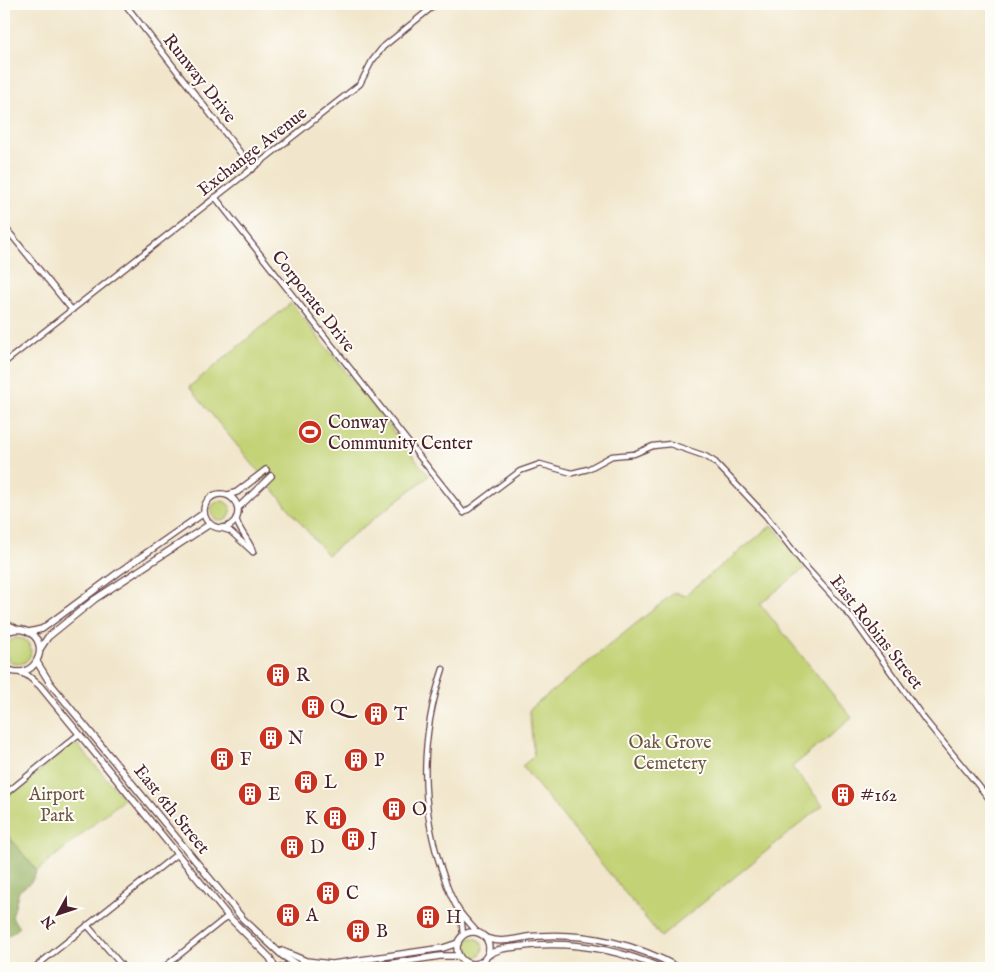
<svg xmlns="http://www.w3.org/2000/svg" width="995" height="972" font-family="'IM FELL English',serif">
<rect width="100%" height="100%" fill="#fdfcf7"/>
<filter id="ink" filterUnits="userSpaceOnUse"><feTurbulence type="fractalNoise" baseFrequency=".02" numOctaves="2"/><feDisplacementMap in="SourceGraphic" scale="10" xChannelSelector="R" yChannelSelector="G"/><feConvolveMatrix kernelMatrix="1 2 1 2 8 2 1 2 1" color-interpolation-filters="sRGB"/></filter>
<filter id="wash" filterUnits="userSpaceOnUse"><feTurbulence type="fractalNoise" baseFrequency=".0096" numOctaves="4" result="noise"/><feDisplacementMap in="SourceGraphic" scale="20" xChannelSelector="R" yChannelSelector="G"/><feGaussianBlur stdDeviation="1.12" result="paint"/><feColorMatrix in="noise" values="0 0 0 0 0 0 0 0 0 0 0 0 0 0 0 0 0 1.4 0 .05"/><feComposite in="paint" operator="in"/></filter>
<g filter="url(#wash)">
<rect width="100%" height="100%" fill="#f1e6cb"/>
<!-- green -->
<g fill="#c2d275" stroke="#867850">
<path d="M291 303 429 476 327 555 189 387Z"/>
<circle cx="221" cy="511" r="10"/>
<path d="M772 525 806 567 760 604 852 718 792 767 823 805 661 937 522 766 534 756 529 710 675 592 684 596Z"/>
<circle cx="18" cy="651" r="13"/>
<path d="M75 742 124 799 37 871 4 830V799Z"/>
<circle cx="473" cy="948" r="10"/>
</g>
<!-- forest -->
<path fill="#99b466" stroke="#726a48" d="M8 836 37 871 31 882 19 891 12 917 19 928 4 939V840Z"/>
</g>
<g filter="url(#ink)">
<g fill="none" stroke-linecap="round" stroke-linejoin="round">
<!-- minor casing -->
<g stroke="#633d43" stroke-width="7">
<g id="minor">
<path d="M125 4 253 169"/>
<path d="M215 197 464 513 520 471 540 464 572 473 588 469 612 456 634 454 653 446 670 444 705 456 715 462 766 516 806 567 852 618 925 720 991 801"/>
<path d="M4 226 72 310"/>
<path d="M4 363 360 84 372 61 383 47 436 4"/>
<path d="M236 518C239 532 250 540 253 552"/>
<path d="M220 528 230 531 253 552"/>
<path d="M443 669C420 736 419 807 443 874 447 887 452 901 460 912 465 919 472 926 477 932"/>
<path d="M4 795 79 734"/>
<path d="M461 914 463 935"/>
<path d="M87 925 124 968"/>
<path d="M34 968 177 854"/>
<path d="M163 968 228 916"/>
</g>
</g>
<!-- tertiary casing -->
<g stroke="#633d43" stroke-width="8">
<g id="tertiary">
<circle cx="221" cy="511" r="17"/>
<path d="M228 495 237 492 266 470"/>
<path d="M238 508 271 476"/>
<path d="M4 623 15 628"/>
<path d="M29 632 42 629 119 572 204 513"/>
<path d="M4 634C11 629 18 628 26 631 55 642 33 687 4 667"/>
<path d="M40 649 48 637 95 599 210 524"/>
<path d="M37 662 50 683 243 919 283 956 296 964"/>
<path d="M19 672 27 675 40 686 228 916 270 958 275 968"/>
<circle cx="473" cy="948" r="16"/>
<path d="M486 938C503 945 521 936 539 936 587 933 637 944 679 968"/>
<path d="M282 951 306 961 331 964"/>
<path d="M487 956C496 949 506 948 516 947 567 940 615 948 661 968"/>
<path d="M280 968 292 964 303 968"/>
<path d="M323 968 333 964 443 948 458 943"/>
<path d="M362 968 440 956H459"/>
</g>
</g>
<!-- minor -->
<use href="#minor" stroke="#fff" stroke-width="4.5"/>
<!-- tertiary -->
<use href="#tertiary" stroke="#fff" stroke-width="5.5"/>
</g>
</g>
<!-- icons -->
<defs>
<g id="stadium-disc" transform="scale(1.25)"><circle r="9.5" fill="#c8321e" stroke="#fdfcf7"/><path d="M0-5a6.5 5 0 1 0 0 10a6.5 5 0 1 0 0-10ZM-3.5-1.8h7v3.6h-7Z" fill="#fff"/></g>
<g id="building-disc" transform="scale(1.25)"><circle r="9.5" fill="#c8321e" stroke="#fdfcf7"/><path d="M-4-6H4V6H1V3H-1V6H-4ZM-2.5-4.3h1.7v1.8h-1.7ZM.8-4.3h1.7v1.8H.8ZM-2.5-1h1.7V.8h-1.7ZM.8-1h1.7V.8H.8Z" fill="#fff"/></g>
</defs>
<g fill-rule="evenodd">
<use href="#stadium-disc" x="310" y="432"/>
<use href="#building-disc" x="278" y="675"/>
<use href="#building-disc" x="313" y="707"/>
<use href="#building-disc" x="376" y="714"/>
<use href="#building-disc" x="271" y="738"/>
<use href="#building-disc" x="222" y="759"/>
<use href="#building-disc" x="356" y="760"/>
<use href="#building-disc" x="306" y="782"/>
<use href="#building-disc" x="250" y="794"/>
<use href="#building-disc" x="843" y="795"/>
<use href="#building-disc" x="394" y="809"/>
<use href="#building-disc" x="335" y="818"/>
<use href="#building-disc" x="353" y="839"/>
<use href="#building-disc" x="292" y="847"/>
<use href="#building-disc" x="328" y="893"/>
<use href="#building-disc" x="288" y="915"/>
<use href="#building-disc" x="428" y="917"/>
<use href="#building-disc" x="358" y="931"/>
</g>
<g text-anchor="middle" stroke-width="4" stroke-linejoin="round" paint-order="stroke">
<!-- street labels -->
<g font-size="18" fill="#4a1f2b" stroke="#fdfcf7">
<text transform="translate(200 78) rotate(52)" y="6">Runway Drive</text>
<text transform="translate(252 151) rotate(-38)" y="6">Exchange Avenue</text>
<text transform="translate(314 301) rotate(52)" y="6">Corporate Drive</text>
<text transform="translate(877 632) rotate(52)" y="6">East Robins Street</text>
<text transform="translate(172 809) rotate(51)" y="6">East 6th Street</text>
</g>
<!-- poi labels -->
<g font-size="18" fill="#4a1f2b" stroke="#fdfcf7" text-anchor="start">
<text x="328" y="428">Conway<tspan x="328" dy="21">Community Center</tspan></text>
<text x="296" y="681">R</text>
<text x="330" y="713">Q</text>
<text x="394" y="720">T</text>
<text x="288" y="744">N</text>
<text x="240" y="765">F</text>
<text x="374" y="766">P</text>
<text x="324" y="788">L</text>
<text x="268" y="800">E</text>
<text x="860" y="801">#162</text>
<text x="412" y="815">O</text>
<text x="318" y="824" text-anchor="end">K</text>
<text x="370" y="845">J</text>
<text x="310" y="853">D</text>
<text x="346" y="899">C</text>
<text x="306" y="921">A</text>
<text x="446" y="923">H</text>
<text x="376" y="937">B</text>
</g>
<!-- park labels -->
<g font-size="18" fill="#6e5541" stroke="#fdfcf7">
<text x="670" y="748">Oak Grove<tspan x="670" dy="21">Cemetery</tspan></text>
<text x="57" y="800">Airport<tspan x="57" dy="21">Park</tspan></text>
</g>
</g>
<!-- margin -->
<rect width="995" height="972" fill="none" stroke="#fdfcf7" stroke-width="20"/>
<!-- north arrow -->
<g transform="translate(58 914) rotate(230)" stroke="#fdfcf7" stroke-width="4" paint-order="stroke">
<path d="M0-4L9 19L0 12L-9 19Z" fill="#4a1f2b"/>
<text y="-8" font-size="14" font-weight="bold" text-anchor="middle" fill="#4a1f2b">N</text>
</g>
</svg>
